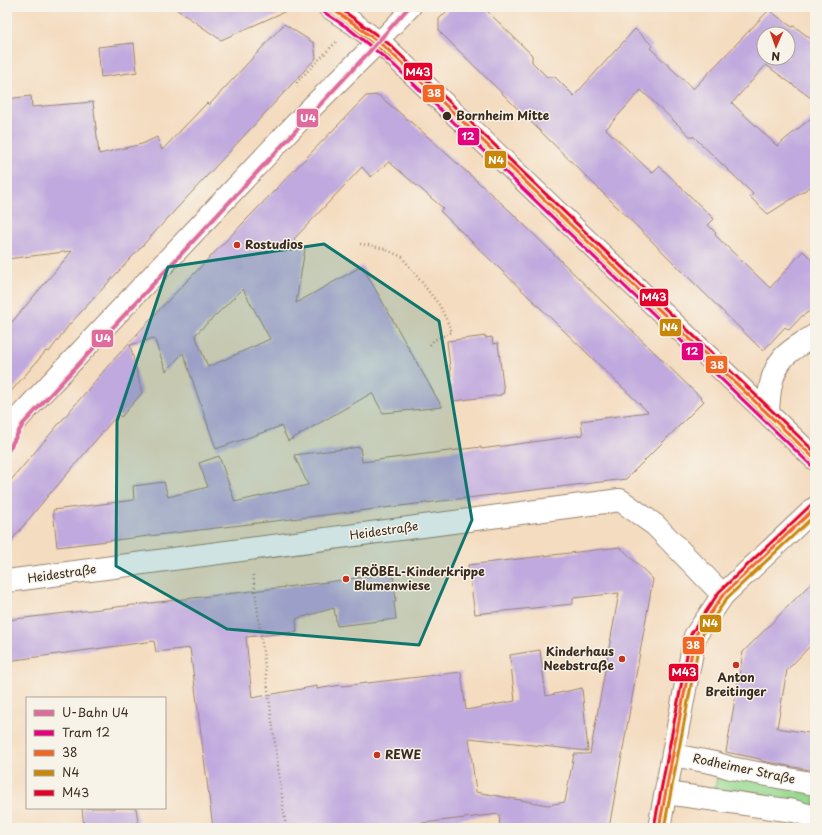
<svg xmlns="http://www.w3.org/2000/svg" width="822" height="835" font-family="'Playpen Sans',sans-serif">
<rect width="100%" height="100%" fill="#f7f3e8"/>
<filter id="ink" filterUnits="userSpaceOnUse"><feTurbulence type="fractalNoise" baseFrequency=".025" numOctaves="2"/><feDisplacementMap in="SourceGraphic" scale="8" xChannelSelector="R" yChannelSelector="G"/><feConvolveMatrix kernelMatrix="1 2 1 2 8 2 1 2 1" color-interpolation-filters="sRGB"/></filter>
<filter id="wash" filterUnits="userSpaceOnUse"><feTurbulence type="fractalNoise" baseFrequency=".012" numOctaves="4" result="noise"/><feDisplacementMap in="SourceGraphic" scale="16" xChannelSelector="R" yChannelSelector="G"/><feGaussianBlur stdDeviation="0.9" result="paint"/><feColorMatrix in="noise" values="0 0 0 0 0 0 0 0 0 0 0 0 0 0 0 0 0 1.4 0 .05"/><feComposite in="paint" operator="in"/></filter>
<g filter="url(#wash)">
<rect width="100%" height="100%" fill="#f4dcc0"/>
<!-- green -->
<path fill="#96d991" stroke="#688258" d="M718 772 815 788V809L714 792Z"/>
<g id="blocks">
<!-- building -->
<g fill="#c0a9de" fill-rule="evenodd">
<path d="M173 7H295L221 40Z"/>
<path d="M451 7H483L532 55V62L547 77H555L574 96 635 29 653 46 650 48 693 89 769 10 792 27 794 26 815 42V101L766 65 732 103 777 146 815 115V184L768 214 750 197 753 194 693 136 692 138 641 90 606 129 652 173 659 166 714 219 708 225 716 233 715 235 770 288 803 251 815 263V308L802 316 789 330 785 327 763 351 439 31V19ZM764 34H788V58H764Z"/>
<path d="M284 24 314 43 316 58 69 325 49 352 46 351 7 396V328L72 251 7 259V99L31 96 32 107 93 102 99 154 142 144 157 137 162 150 207 103 209 105Z"/>
<path d="M134 43 137 72 101 77 98 47Z"/>
<path d="M378 95 418 128 510 211 704 401 626 479 57 547 53 510 134 500 133 486 164 482 168 497 208 487 199 463 219 456 235 502 308 485 294 455 360 447 362 462 481 447V449L583 435 581 421 648 412 440 211 443 208 389 162 371 177 362 167 294 239 305 249 296 303 362 266 442 407 383 413 372 393 288 441 281 426 216 449 183 353 166 371 154 338 130 345 142 393 121 417 118 414 51 493V492L7 546V485L108 366 158 311 366 96ZM243 289 270 339 208 367 195 335Z"/>
<path d="M486 336V338L492 337 493 344 498 343 504 393 501 394V395L454 401 447 341Z"/>
<path d="M620 547 653 579 609 828H537L519 827 500 828 499 814 381 828H213L190 648 156 652 154 641 7 661V620L328 582 393 573 396 601 394 602 396 619 337 626 334 608 296 619 297 632 246 637 252 698 317 686V689L341 685 342 686 461 672 466 710 515 701 510 655 540 650 546 696 582 688 588 751 469 738 476 792 548 805 565 802 574 754H590L619 593 573 598V604L475 614 468 565Z"/>
<path d="M815 579V641L787 670 777 728 815 734V771L762 761 760 759 726 752 743 652Z"/>
<path d="M82 808H136L139 828H84Z"/>
</g>
</g>
</g>
<g filter="url(#ink)">
<use href="#blocks" fill-opacity="0" stroke="#98836f" stroke-width="1"/>
<g fill="none" stroke-linecap="round" stroke-linejoin="round">
<!-- pedestrian casing -->
<g stroke="#98836f" stroke-width="20">
<path id="pedestrian" d="M378 42 412 7"/>
</g>
<!-- minor casing -->
<g stroke="#98836f" stroke-width="24">
<g id="minor">
<path d="M768 413C769 393 770 373 784 357 792 348 805 342 815 335"/>
<path d="M7 430 310 109 378 42"/>
<path d="M7 581 620 500 655 525 723 595"/>
<path d="M673 755 715 763 731 768 815 784"/>
<path d="M666 793 794 811 808 815 815 822"/>
</g>
</g>
<!-- secondary casing -->
<g stroke="#98836f" stroke-width="24">
<g id="secondary">
<path d="M329 7 353 23 386 48 815 459"/>
<path d="M659 828 695 636 723 595 815 508"/>
</g>
</g>
<!-- path -->
<g stroke="#98836f" stroke-width="2.5" stroke-dasharray="1 3" stroke-linecap="butt">
<path d="M296 87 297 82 336 42"/>
<path d="M360 244 368 245 385 249 402 257 440 306 452 332 434 340 429 346"/>
<path d="M253 575 286 828"/>
</g>
<!-- pedestrian -->
<use href="#pedestrian" stroke="#fff" stroke-width="18"/>
<!-- minor -->
<use href="#minor" stroke="#fff" stroke-width="22"/>
<!-- secondary -->
<use href="#secondary" stroke="#fff" stroke-width="22"/>
<!-- bus-1 casing -->
<g stroke="#f7f3e8" stroke-width="6">
<g id="bus-1">
<path d="M329 7 353 23 386 48 815 459"/>
<path d="M659 828 695 636 723 595 815 508"/>
</g>
</g>
<!-- bus-2 casing -->
<g stroke="#f7f3e8" stroke-width="6">
<g id="bus-2">
<path d="M326 11 350 27 383 52 812 463"/>
<path d="M664 828 700 638 727 598 815 515"/>
</g>
</g>
<!-- bus-3 casing -->
<g stroke="#f7f3e8" stroke-width="6">
<g id="bus-3">
<path d="M338 7 389 44 815 452"/>
<path d="M654 827 691 634 719 592 812 504"/>
</g>
</g>
<!-- bus-1 -->
<use href="#bus-1" stroke="#f26522" stroke-width="3"/>
<!-- bus-2 -->
<use href="#bus-2" stroke="#c88708" stroke-width="3"/>
<!-- bus-3 -->
<use href="#bus-3" stroke="#e4002b" stroke-width="3"/>
<!-- tram-1 casing -->
<g stroke="#f7f3e8" stroke-width="6">
<path id="tram-1" d="M316 7 348 28 395 66 815 469"/>
</g>
<!-- tram-1 -->
<use href="#tram-1" stroke="#e5007d" stroke-width="3"/>
<!-- metro-1 casing -->
<g stroke="#f7f3e8" stroke-width="7">
<path id="metro-1" d="M7 453 23 424 369 52 409 7"/>
</g>
<!-- metro-1 -->
<use href="#metro-1" stroke="#df6b9e" stroke-width="4"/>
</g>
</g>
<!-- marked area -->
<path fill="#0f766e" fill-opacity="0.2" stroke="#0f766e" stroke-width="3" stroke-linejoin="round" d="M324 244 439 321 472 520 419 645 227 629 116 566 117 421 168 267Z"/>
<!-- markers -->
<circle fill="#3b2a1e" stroke="#f7f3e8" stroke-width="1.5" cx="447" cy="116" r="5"/>
<g fill="#c8321e" stroke="#f7f3e8" stroke-width="1.5">
<circle cx="237" cy="245" r="4"/>
<circle cx="346" cy="579" r="4"/>
<circle cx="622" cy="659" r="4"/>
<circle cx="736" cy="665" r="4"/>
<circle cx="377" cy="755" r="4"/>
</g>
<g text-anchor="middle" stroke-width="3" stroke-linejoin="round" paint-order="stroke">
<!-- stop labels -->
<g font-size="12" font-weight="bold" fill="#3b2a1e" stroke="#f7f3e8" text-anchor="start">
<text x="456" y="120">Bornheim Mitte</text>
</g>
<!-- poi labels -->
<g font-size="12" font-weight="bold" fill="#3b2a1e" stroke="#f7f3e8" text-anchor="start">
<text x="245" y="249">Rostudios</text>
<text x="354" y="576">FRÖBEL-Kinderkrippe<tspan x="354" dy="14">Blumenwiese</tspan></text>
<text x="614" y="656" text-anchor="end">Kinderhaus<tspan x="614" dy="14">Neebstraße</tspan></text>
<text x="736" y="682" text-anchor="middle">Anton<tspan x="736" dy="14">Breitinger</tspan></text>
<text x="385" y="759">REWE</text>
</g>
<!-- street labels -->
<g font-size="12" fill="#3b2a1e" stroke="#f7f3e8">
<text transform="translate(384 531) rotate(-8)" y="4">Heidestraße</text>
<text transform="translate(62 574) rotate(-8)" y="4">Heidestraße</text>
<text transform="translate(744 769) rotate(12)" y="4">Rodheimer Straße</text>
</g>
</g>
<g stroke="#f7f3e8" stroke-width="1.5">
<rect x="403" y="62" width="30" height="19" rx="4" fill="#e4002b"/>
<rect x="422" y="84" width="23" height="19" rx="4" fill="#f26522"/>
<rect x="296" y="108" width="23" height="20" rx="4" fill="#df6b9e"/>
<rect x="457" y="127" width="23" height="19" rx="4" fill="#e5007d"/>
<rect x="484" y="150" width="23" height="19" rx="4" fill="#c88708"/>
<rect x="639" y="288" width="30" height="19" rx="4" fill="#e4002b"/>
<rect x="659" y="318" width="23" height="19" rx="4" fill="#c88708"/>
<rect x="91" y="329" width="23" height="19" rx="4" fill="#df6b9e"/>
<rect x="681" y="342" width="23" height="19" rx="4" fill="#e5007d"/>
<rect x="705" y="355" width="23" height="19" rx="4" fill="#f26522"/>
<rect x="699" y="614" width="23" height="19" rx="4" fill="#c88708"/>
<rect x="682" y="636" width="23" height="19" rx="4" fill="#f26522"/>
<rect x="668" y="663" width="31" height="19" rx="4" fill="#e4002b"/>
</g>
<g font-size="11" text-anchor="middle" font-weight="bold" fill="#fff">
<text x="418" y="76">M43</text>
<text x="434" y="97">38</text>
<text x="308" y="122">U4</text>
<text x="468" y="140">12</text>
<text x="496" y="164">N4</text>
<text x="654" y="301">M43</text>
<text x="670" y="331">N4</text>
<text x="103" y="342">U4</text>
<text x="692" y="355">12</text>
<text x="717" y="369">38</text>
<text x="710" y="627">N4</text>
<text x="693" y="649">38</text>
<text x="684" y="676">M43</text>
</g>
<!-- margin -->
<rect width="822" height="835" fill="none" stroke="#f7f3e8" stroke-width="24"/>
<!-- legend -->
<rect x="26" y="697" width="140" height="112" fill="#f7f3e8" stroke="#aca397"/>
<rect x="34" y="710" width="20" height="6" fill="#df6b9e" stroke="#aca397"/>
<text x="62" y="717" font-size="12" fill="#3b2a1e">U-Bahn U4</text>
<rect x="34" y="730" width="20" height="6" fill="#e5007d" stroke="#aca397"/>
<text x="62" y="737" font-size="12" fill="#3b2a1e">Tram 12</text>
<rect x="34" y="750" width="20" height="6" fill="#f26522" stroke="#aca397"/>
<text x="62" y="757" font-size="12" fill="#3b2a1e">38</text>
<rect x="34" y="770" width="20" height="6" fill="#c88708" stroke="#aca397"/>
<text x="62" y="777" font-size="12" fill="#3b2a1e">N4</text>
<rect x="34" y="790" width="20" height="6" fill="#e4002b" stroke="#aca397"/>
<text x="62" y="797" font-size="12" fill="#3b2a1e">M43</text>
<!-- north arrow -->
<g transform="translate(776 46) rotate(182)"><circle r="19" fill="#f7f3e8" stroke="#aca397"/>
<path d="M0-3L7 15L0 10L-7 15Z" fill="#c8321e"/>
<text y="-6" font-size="11" font-weight="bold" text-anchor="middle" fill="#3b2a1e">N</text>
</g>
</svg>
